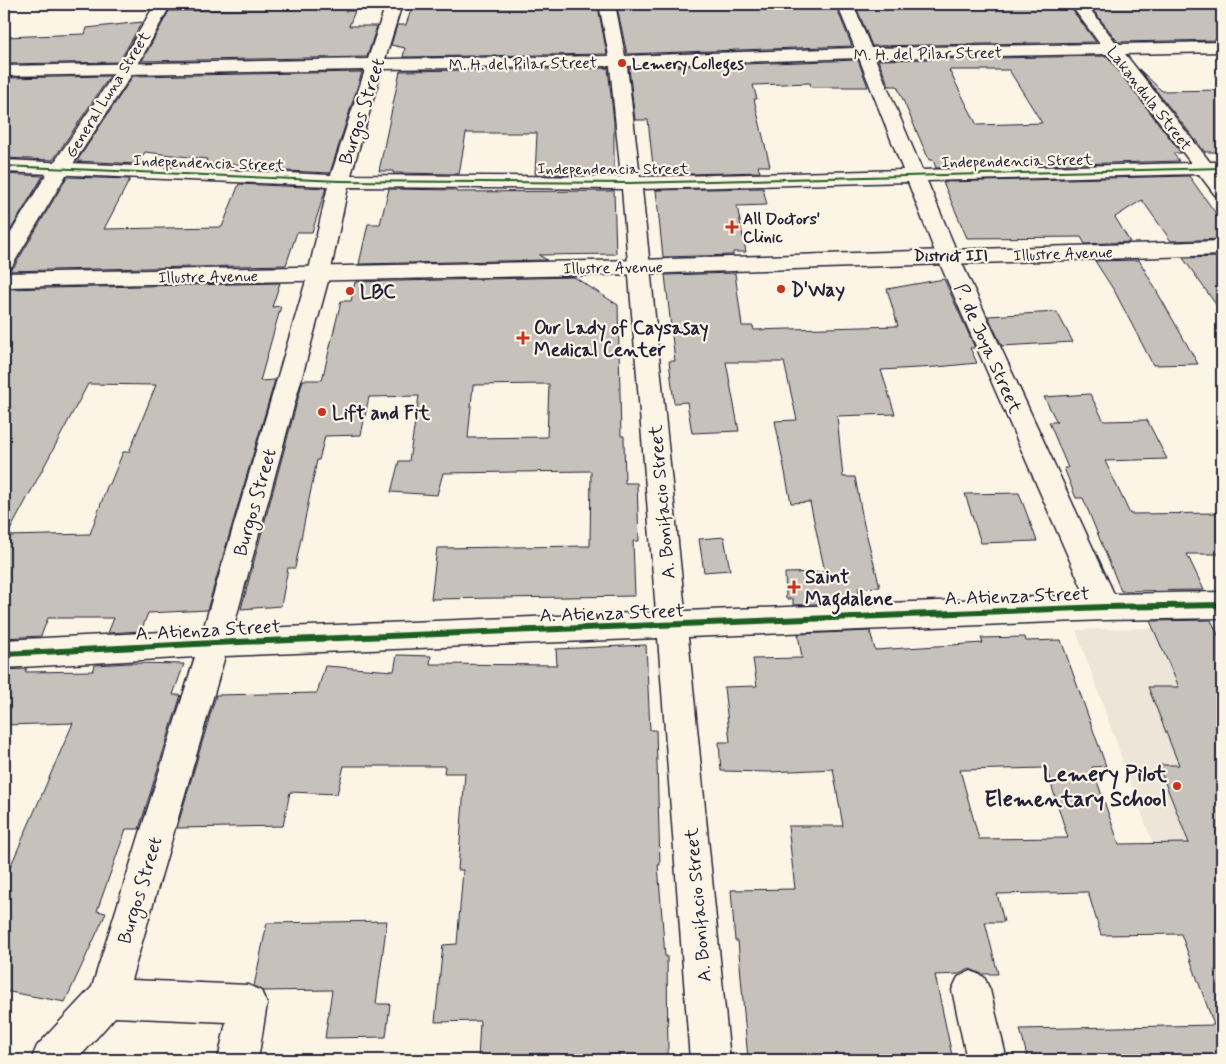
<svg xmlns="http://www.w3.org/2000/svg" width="1226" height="1064" font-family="Mynerve,sans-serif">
<rect width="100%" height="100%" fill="#fcf5e5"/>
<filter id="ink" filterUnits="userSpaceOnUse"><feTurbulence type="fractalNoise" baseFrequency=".02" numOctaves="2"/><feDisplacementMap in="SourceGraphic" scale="10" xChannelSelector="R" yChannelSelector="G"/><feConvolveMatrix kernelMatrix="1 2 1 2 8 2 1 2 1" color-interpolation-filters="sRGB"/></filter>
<g filter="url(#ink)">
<!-- built -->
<path fill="#ece5d8" d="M1222 626V1037L1076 630Z"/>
<!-- building -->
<g fill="#c6c1bb" stroke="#22223b" fill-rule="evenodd">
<path d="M244 4H345V11H355L349 26H377L367 57 142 61 169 11 242 10Z"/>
<path d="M413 4H592V7H598L607 54 403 57 405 48 391 45 397 25H406Z"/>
<path d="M698 4H835L852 46 627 54 617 7 668 6V5Z"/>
<path d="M855 4H1041L1044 8 1070 7 1096 42 872 46Z"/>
<path d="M1164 4H1222V40L1118 42 1090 6Z"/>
<path d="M142 22 119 62 4 64V37L85 34 87 28Z"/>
<path d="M1107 56 1181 153H1173L1179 161 936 168 933 160H929L897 86H889L878 60ZM949 70H1009L1042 123 977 125Z"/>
<path d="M858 60 868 87H811L810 83 753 85 757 99H754L770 166H758L760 172 654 175 648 120H635L629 68Z"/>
<path d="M608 68 614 122V175L535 174 537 133H466L459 174 393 173V171H379L400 71Z"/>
<path d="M1139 69 1162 91 1222 90V152H1205Z"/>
<path d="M362 72 330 173 245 169 247 165 244 164H205L207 159 145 152 138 164 77 161 133 76Z"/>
<path d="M110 76 53 160 4 158V78Z"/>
<path d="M4 174 43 176 4 241Z"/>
<path d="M1189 176 1222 222V239L1171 241 1142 200 1115 217 1130 242 1085 244 1081 237 967 238 943 182Z"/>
<path d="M67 177 130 179 104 229 222 227 239 184 326 188 312 232H297L286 265 4 271 14 267Z"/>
<path d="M763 188 767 205 737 206 746 252H733V255L663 257 656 190Z"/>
<path d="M389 189 456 190V192L614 191 616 254 539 255 547 260 359 264 368 224H380Z"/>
<path d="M1222 257V313L1183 258Z"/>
<path d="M1139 260 1198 364 1153 365 1115 292 1095 261Z"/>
<path d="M735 273 742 326H753L754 330 898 326 887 289 944 279 975 348H970L977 363 937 367 881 370 895 414 837 416 843 477H855L864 525 880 587 858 588 862 602 793 605V599H786L785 573 825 572 810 502 791 503 775 421 797 420 784 362H726L739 431 692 433 687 402 674 403 669 361H675L665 275Z"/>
<path d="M574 277 618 305 621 436H624L625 483H637L639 541H633L635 596 431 599 437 548 590 546 591 471 443 473 437 495 391 492 399 461H409L419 396 369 397 361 435 325 436 319 460H317L295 568H288L281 606 241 609 303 380H322L341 301H351L355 282ZM549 384 547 437 468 438 473 385Z"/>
<path d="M280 283 272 307 281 306 260 381 275 380 207 610 148 613 141 631 108 633 114 618H48L41 636 4 638V289ZM88 384 156 385 129 452H123L110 484H108L90 534 7 536Z"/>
<path d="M1057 312 1073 342 1002 346 988 316Z"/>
<path d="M1090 394 1104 421 1147 420 1167 459 1105 461 1130 514 1222 513V554H1187L1204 590 1121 591 1083 498H1076L1064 468H1068L1049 422H1057L1044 397Z"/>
<path d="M1019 493 1037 541 981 543 965 494Z"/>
<path d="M724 537 730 570 704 572 699 539Z"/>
<path d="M1211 620 1222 643V1060H1028L1020 1029 1214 1025 1181 934 1101 935 1088 892 997 894 1004 922H985L998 974H982L970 969 959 974 935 975 953 1060H748L738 941H735L731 890 795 889 788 826H843L833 769 770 772 721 771 719 742H730L724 687 757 686 753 659 802 658 798 634 870 631 875 650 983 643 981 638 1025 637 1026 641 1061 640 1106 766 1092 767 1119 844 1189 843 1158 765H1179L1148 687H1179L1150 621ZM1046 768 1068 838 979 839 960 770Z"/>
<path d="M646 645 650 730H656L660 865H658L665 956H667L668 1056 530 1054V1060H478L480 1021 435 1022 443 945 457 944 463 870H458L465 773H444L445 766H344L337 794 290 792 283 826 177 828 216 695 317 693 325 666 394 671 397 655 431 656 430 664 557 665 556 649Z"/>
<path d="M130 663 184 664 173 695H181L139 829H126L97 911 106 913 65 1002 4 991V881L73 723 4 725V670L27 669 25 672 93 671 95 665Z"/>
<path d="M387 921 376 1004H390L386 1037 325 1038 332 990 263 991 254 986 267 923Z"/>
</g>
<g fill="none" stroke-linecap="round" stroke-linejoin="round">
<!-- street casing -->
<g stroke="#22223b" stroke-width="3">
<g id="street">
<path d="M386 4H402L385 59 609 56 599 4H615L625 56 855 48 837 4H853L871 48 1100 44 1070 4H1086L1117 44 1222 42V52L1125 54 1210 162H1222V174H1219L1222 178V197L1215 195 1199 174 927 181 959 257 1114 594 1222 592V618L1105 620 688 637 730 1060H690L658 638 225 656 131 980 248 985 261 991 267 1004 258 1060H218L226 1022 115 1017 77 1060H31L37 1046 92 987 195 657 4 668V640L203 630 308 274 328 186 4 172V160L331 175 365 70 4 76V66L368 59ZM1108 54 1191 163 922 170 875 58ZM859 58 903 170 640 177 627 66ZM610 66 621 177 351 175 382 69ZM908 182 937 257 1085 595 685 611 642 189ZM348 187 622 189 656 612 233 629 330 274Z"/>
<path d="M971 971 984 977 990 990 1007 1060H967L952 990 958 977Z"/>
</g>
</g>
<!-- secondary casing -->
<g stroke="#22223b" stroke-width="3">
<g id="secondary">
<path d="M155 4H171L136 68 69 170 15 261 12 266 4 268V244L49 170 118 68Z"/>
<path d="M1222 241V255L640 274 4 287V273L640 260Z"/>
</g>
</g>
<!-- street -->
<use href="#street" fill="#fcf5e5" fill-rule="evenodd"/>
<!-- secondary -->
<use href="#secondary" fill="#fcf5e5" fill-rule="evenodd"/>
<!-- cycleway casing -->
<g stroke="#fcf5e5" stroke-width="3">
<g id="cycleway">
<path d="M4 165 339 180 630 182 1222 167V169L630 184 339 182 4 167Z"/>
<path d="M1222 602V608L1105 610 214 646 4 657V651L214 640 1105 604Z"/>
</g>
</g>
<!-- cycleway -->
<use href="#cycleway" fill="#1b5e20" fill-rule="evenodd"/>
</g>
</g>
<!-- markers -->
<g fill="#c8321e" stroke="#fcf5e5" stroke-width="2">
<circle cx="622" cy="63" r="5"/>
<path d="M729.5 219.5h5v5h5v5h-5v5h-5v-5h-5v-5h5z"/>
<circle cx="781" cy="289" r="5"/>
<circle cx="350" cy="291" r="5"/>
<path d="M520.5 330.5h5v5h5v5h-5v5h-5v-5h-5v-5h5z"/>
<circle cx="322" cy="412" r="5"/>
<path d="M791.5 579.5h5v5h5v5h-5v5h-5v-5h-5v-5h5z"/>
<circle cx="1177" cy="786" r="5"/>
</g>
<g text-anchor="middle" stroke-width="4.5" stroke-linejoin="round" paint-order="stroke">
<!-- far-street labels -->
<g font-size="16" fill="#22223b" stroke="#fcf5e5">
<text transform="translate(928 53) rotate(-1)" y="6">M. H. del Pilar Street</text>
<text transform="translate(523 63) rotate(-1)" y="6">M. H. del Pilar Street</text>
<text transform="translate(107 94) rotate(-58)" y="6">General Luna Street</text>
<text transform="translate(1150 98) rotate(52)" y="6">Lakandula Street</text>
<text transform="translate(1017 160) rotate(-1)" y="6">Independencia Street</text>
<text transform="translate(209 162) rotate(2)" y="6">Independencia Street</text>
<text x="613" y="174">Independencia Street</text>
<text transform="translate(1063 253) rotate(-2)" y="6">Illustre Avenue</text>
<text transform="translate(613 267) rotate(-1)" y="6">Illustre Avenue</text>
<text transform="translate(208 276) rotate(-1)" y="6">Illustre Avenue</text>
</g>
<!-- far-poi labels -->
<g font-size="16" font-weight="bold" fill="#22223b" stroke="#fcf5e5" text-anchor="start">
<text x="632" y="69">Lemery Colleges</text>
<text x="743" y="224">All Doctors'<tspan x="743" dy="18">Clinic</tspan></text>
</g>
<!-- far-neighbourhood labels -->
<g font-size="16" font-weight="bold" fill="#22223b" stroke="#fcf5e5">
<text x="951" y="261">District III</text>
</g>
<!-- street labels -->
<g font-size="19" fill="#22223b" stroke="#fcf5e5">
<text transform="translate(361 111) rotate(-72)" y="7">Burgos Street</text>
<text transform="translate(989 348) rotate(66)" y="7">P. de Joya Street</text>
<text transform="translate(254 502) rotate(-74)" y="7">Burgos Street</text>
<text transform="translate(661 502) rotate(-95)" y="7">A. Bonifacio Street</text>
<text transform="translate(1017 595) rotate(-2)" y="7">A. Atienza Street</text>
<text transform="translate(612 612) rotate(-2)" y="7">A. Atienza Street</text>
<text transform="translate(208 629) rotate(-3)" y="7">A. Atienza Street</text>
<text transform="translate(139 890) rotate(-73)" y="7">Burgos Street</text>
<text transform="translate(697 905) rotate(-95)" y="7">A. Bonifacio Street</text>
</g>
<!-- poi labels -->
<g font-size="19" font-weight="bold" fill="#22223b" stroke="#fcf5e5" text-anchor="start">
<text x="791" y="296">D'Way</text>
<text x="360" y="298">LBC</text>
<text x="534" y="334">Our Lady of Caysasay<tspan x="534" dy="22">Medical Center</tspan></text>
<text x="332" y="419">Lift and Fit</text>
<text x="805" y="583">Saint<tspan x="805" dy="22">Magdalene</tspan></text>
</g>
<!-- near-poi labels -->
<g font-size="22" font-weight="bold" fill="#22223b" stroke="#fcf5e5" text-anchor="end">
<text x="1167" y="781">Lemery Pilot<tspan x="1167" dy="25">Elementary School</tspan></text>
</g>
</g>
<!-- margin -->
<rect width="1226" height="1064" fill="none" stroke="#fcf5e5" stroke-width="20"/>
<rect x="10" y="10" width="1206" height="1044" fill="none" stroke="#22223b" stroke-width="2" filter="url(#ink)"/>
</svg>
